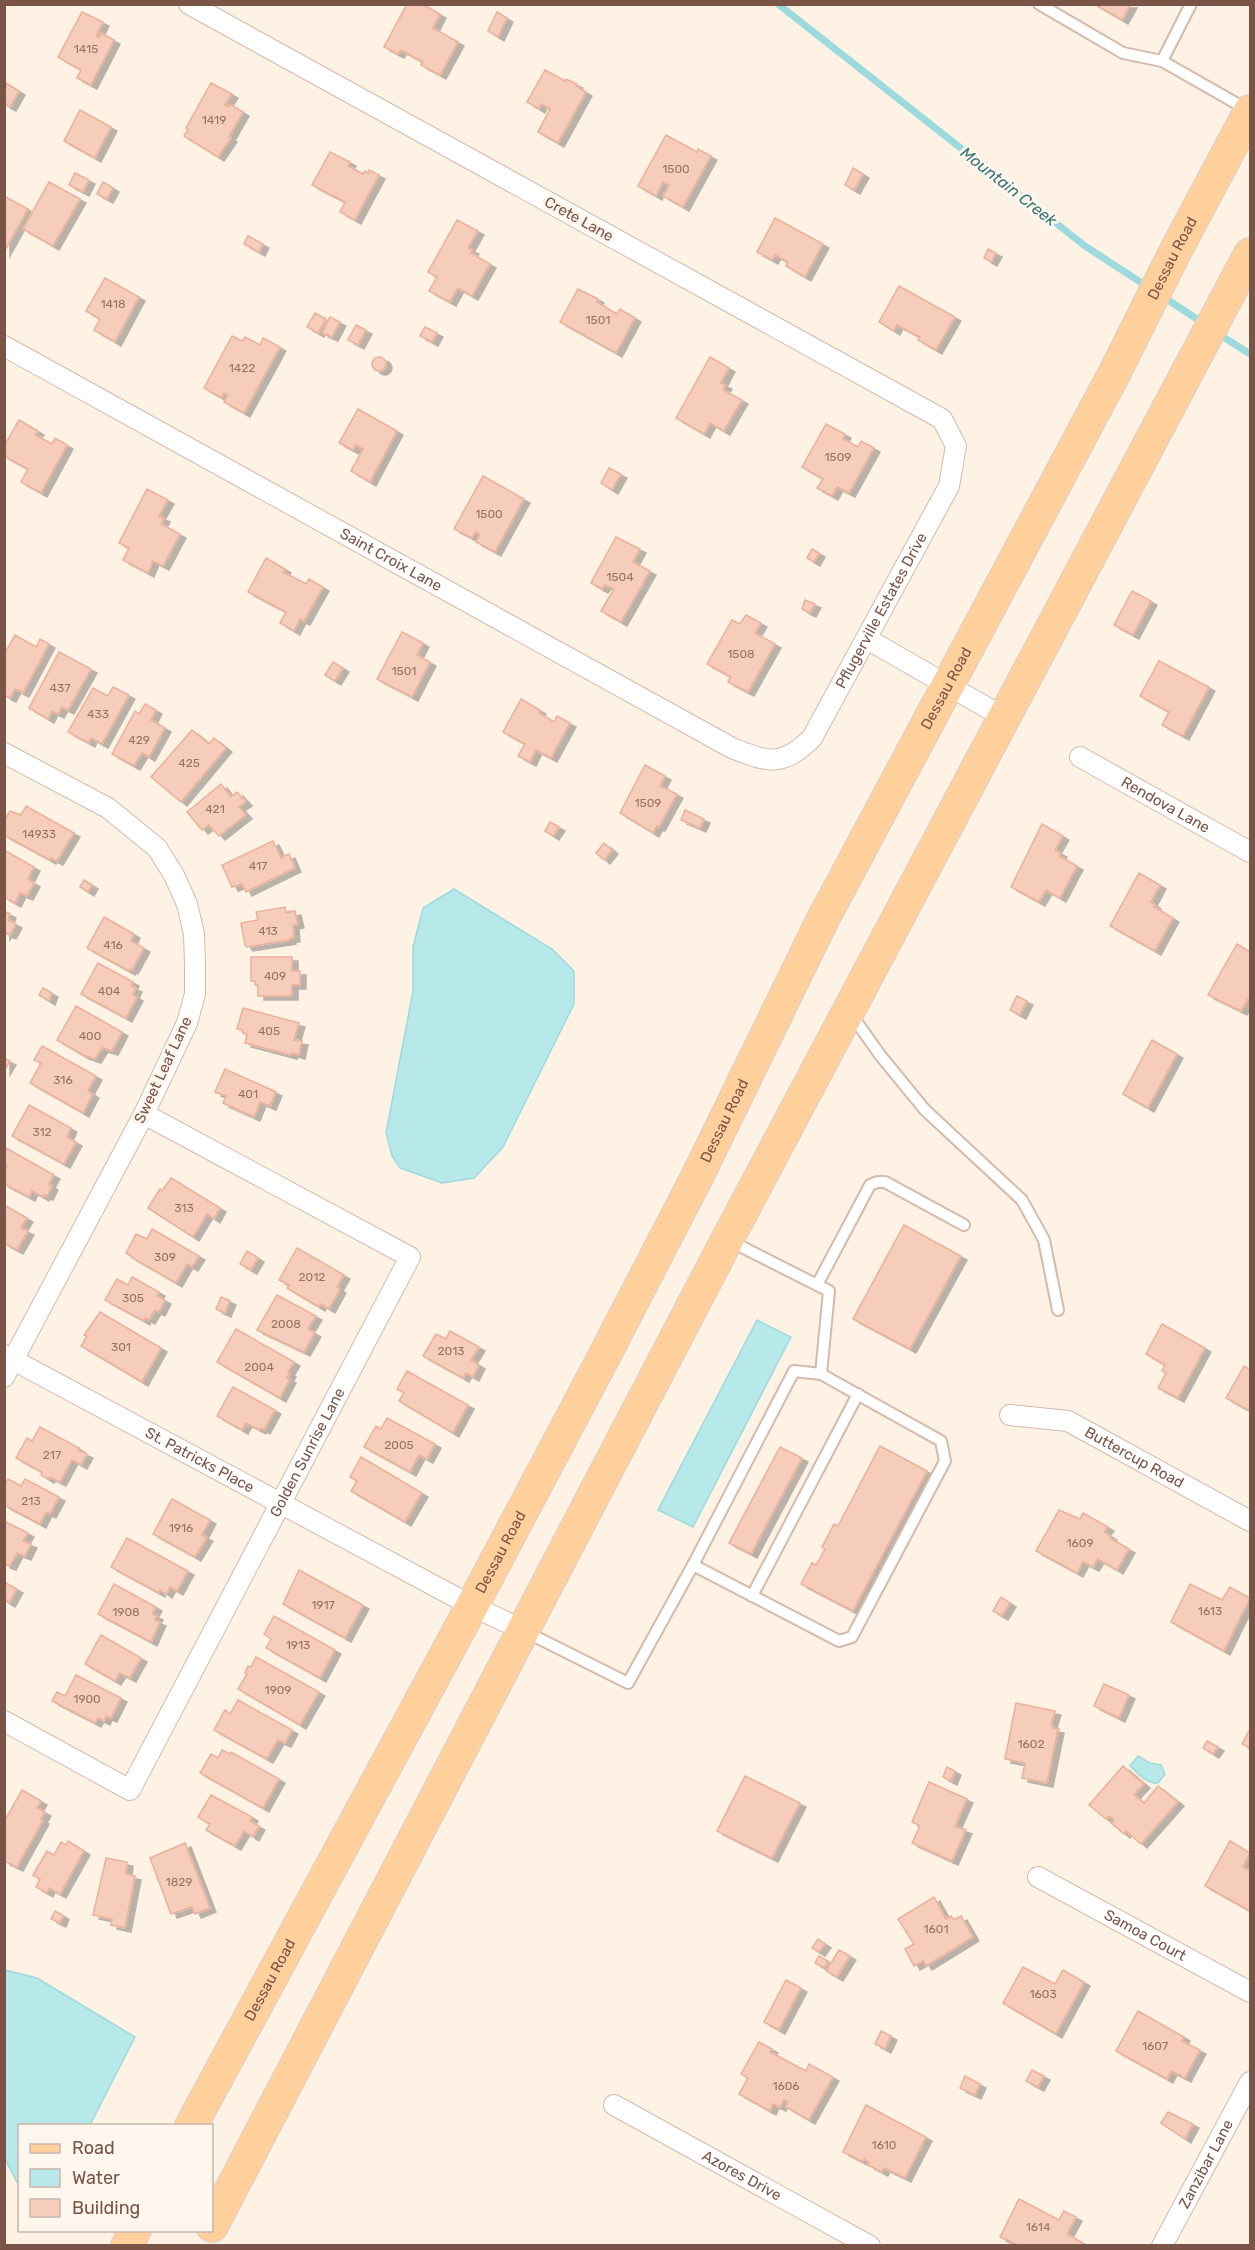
<svg xmlns="http://www.w3.org/2000/svg" width="1255" height="2250" font-family="Rubik,sans-serif">
<defs>
<filter id="shadow"><feDropShadow dx="6" dy="4" stdDeviation="0" flood-color="#0004"/></filter>
</defs>
<rect width="100%" height="100%" fill="#fef2e5"/>
<!-- water -->
<g fill="#b7e8ea" stroke="#9ddadd" stroke-width="1.5">
<path d="M454 889 552 949 574 971V1004L503 1147 474 1178 442 1183 400 1168 392 1156 386 1133 413 991V947L423 908Z"/>
<path d="M757 1320 791 1337 693 1527 658 1510Z"/>
<path d="M1138 1756 1150 1763 1161 1765 1165 1774 1158 1783C1147 1784 1138 1773 1130 1766Z"/>
<path d="M5 1970 37 1978 135 2037 90 2125 20 2126 19 2182H17L5 2159Z"/>
</g>
<g fill="none" stroke-linecap="round" stroke-linejoin="round">
<!-- stream -->
<g stroke="#9ddadd" stroke-width="7">
<path d="M778 4 1085 246 1148 287"/>
<path d="M1162 296 1203 323"/>
<path d="M1217 333 1250 354"/>
</g>
</g>
<!-- building -->
<g fill="#f6ccba" stroke="#ebb099" stroke-width="1.5" filter="url(#shadow)">
<path d="M407 4H422L440 14 433 28 458 42 440 75 421 65 423 62 401 50 398 54 384 47Z"/>
<path d="M1094 4H1131L1122 20Z"/>
<path d="M82 12 103 22 96 36 99 37 101 33 114 40 91 85 77 78 81 70 58 57Z"/>
<path d="M497 12 507 18 498 37 488 31Z"/>
<path d="M545 70 565 81 566 79 577 84 576 86 586 92 558 143 538 132 550 109 541 104 539 109 527 102Z"/>
<path d="M6 83 19 91 10 107 4 104Z"/>
<path d="M211 83 232 94 225 105 228 107 230 104 243 112 229 137 231 138 218 157 184 136 188 129 186 128Z"/>
<path d="M80 110 111 127 95 158 64 141Z"/>
<path d="M666 135 697 152 698 149 711 156 683 207 663 196 669 185 663 182 656 196 638 186Z"/>
<path d="M330 152 350 162 348 166 363 174 365 171 368 173 369 170 379 175 355 220 340 212 345 202 312 185Z"/>
<path d="M853 168 863 174 854 190 845 185Z"/>
<path d="M75 173 89 180 83 192 69 185Z"/>
<path d="M49 182 80 199 53 246 23 229Z"/>
<path d="M103 182 113 188 107 199 97 194Z"/>
<path d="M4 196 28 209 4 252Z"/>
<path d="M775 218 823 244 805 277 786 266 788 262 775 255 772 260 757 252Z"/>
<path d="M457 220 478 231 468 248 473 250 471 253 490 264 472 296 458 288 450 302 429 291 437 277 428 272Z"/>
<path d="M248 236 263 244 259 252 244 244Z"/>
<path d="M988 249 996 253 991 262 984 258Z"/>
<path d="M105 278 139 297 115 342 94 330 100 319 86 311Z"/>
<path d="M899 286 955 317 936 350 918 340 920 337 897 325 894 331 879 322Z"/>
<path d="M578 289 598 299 597 302 617 314 620 309 635 318 616 353 560 322Z"/>
<path d="M315 313 326 319 318 333 307 327Z"/>
<path d="M330 317 340 322 332 337 322 333Z"/>
<path d="M356 325 366 330 358 345 348 340Z"/>
<path d="M425 327 437 333 432 342 420 336Z"/>
<path d="M232 336 242 341 245 337 260 345 263 338 280 347 244 413 224 402 228 395 224 393 222 398 204 388Z"/>
<path d="M710 357 729 368 721 383 726 385 723 390 742 400 724 431 710 423 704 434 676 418Z"/>
<circle cx="379" cy="364" r="7"/>
<path d="M358 409 397 431 370 482 351 471 363 449 356 445 353 450 339 443Z"/>
<path d="M19 420 38 431 35 435 52 444 55 438 67 445 41 493 21 482 28 469 4 456V446Z"/>
<path d="M826 424 845 434 843 439 858 447 861 441 874 448 849 493 837 487 832 496 817 488 823 479 802 467Z"/>
<path d="M609 468 621 474 612 490 601 483Z"/>
<path d="M483 476 524 499 495 552 476 542 480 534 475 532 472 538 454 529Z"/>
<path d="M147 489 168 500 159 516 164 518 161 524 180 534 163 566 153 561 148 573 123 560 129 548 119 543Z"/>
<path d="M616 537 640 549 633 562 650 571 621 622 601 611 614 589 605 585 602 589 591 583Z"/>
<path d="M812 549 819 553 814 562 807 558Z"/>
<path d="M266 558 285 569 283 572 306 584 309 579 323 587 304 621 300 619 294 631 280 623 286 612 248 592Z"/>
<path d="M1132 591 1151 601 1133 635 1114 625Z"/>
<path d="M805 600 815 604 810 613 802 609Z"/>
<path d="M746 615 761 623 755 633 775 644 748 692 728 682 731 677 707 664 732 620 740 624Z"/>
<path d="M402 632 423 643 417 655 430 662 412 697 377 679Z"/>
<path d="M15 635 36 647 40 639 49 644 23 693 15 689 10 698 4 695V655Z"/>
<path d="M59 652 91 669 68 710 62 707 58 714 52 711 48 719 29 708Z"/>
<path d="M1159 661 1209 687 1183 736 1162 725 1169 712 1140 696Z"/>
<path d="M333 662 343 668 335 681 325 675Z"/>
<path d="M113 687 129 695 102 744 91 738 89 743 68 732 93 688 108 696Z"/>
<path d="M521 699 540 710 539 713 554 722 557 716 570 723 551 758 536 750 530 762 518 756 525 744 503 732Z"/>
<path d="M145 704 156 710 151 720 165 728 149 757 142 753 134 766 112 754 135 711 139 714Z"/>
<path d="M192 730 209 744 214 738 226 748 181 802 151 777Z"/>
<path d="M645 765 665 776 660 786 677 794 659 827 657 826 653 833 620 813Z"/>
<path d="M221 784 231 797 237 792 246 802 239 807 246 815 219 836 209 825 202 830 187 812Z"/>
<path d="M26 806 74 833 57 861 51 858 50 860 4 835V821L10 811 21 815Z"/>
<path d="M685 810 704 819 700 828 681 820Z"/>
<path d="M550 822 559 827 553 836 545 831Z"/>
<path d="M1042 824 1063 836 1055 850 1061 853 1059 856 1077 866 1060 898 1046 890 1039 902 1011 887Z"/>
<path d="M273 841 281 858 289 854 295 868 246 892 242 884 232 887 222 865Z"/>
<path d="M604 843 612 850 604 860 596 853Z"/>
<path d="M4 850 34 867 28 879 34 883 27 896 20 893 15 903 4 897Z"/>
<path d="M1139 873 1160 885 1151 902 1155 905 1154 907 1173 918 1155 951 1110 926Z"/>
<path d="M84 880 92 885 88 892 80 887Z"/>
<path d="M285 907 286 913 295 911 298 924 293 925 294 938H290V940L247 947 245 945 241 923 258 920 256 912Z"/>
<path d="M4 911 10 914 8 920 16 924 10 935 6 933 4 936Z"/>
<path d="M104 917 134 934 131 941 144 948 132 970 130 969 129 971 87 948Z"/>
<path d="M1237 944 1250 952V1001L1248 999 1241 1011 1208 995Z"/>
<path d="M251 957H292V971H300V985H292V996H258V985H255V981H251Z"/>
<path d="M98 963 133 982 131 986 136 988 133 995 137 997 126 1018 81 994Z"/>
<path d="M43 988 52 993 49 1001 39 995Z"/>
<path d="M1017 996 1027 1001 1020 1015 1010 1010Z"/>
<path d="M76 1006 122 1032 112 1051 102 1048 95 1059 83 1055 57 1040Z"/>
<path d="M243 1008 299 1023 294 1040 302 1041 299 1055 292 1053 291 1055 245 1043 247 1035 243 1033 242 1030 237 1029Z"/>
<path d="M1152 1040 1177 1054 1148 1108 1123 1094Z"/>
<path d="M42 1046 96 1076 88 1091 93 1094 83 1113 30 1083 41 1063 34 1060Z"/>
<path d="M4 1058 10 1061 4 1071Z"/>
<path d="M225 1069 276 1092 270 1106 260 1102 254 1117 223 1103 226 1096 215 1092Z"/>
<path d="M29 1105 71 1128 67 1137 76 1142 64 1164 12 1136Z"/>
<path d="M6 1148 54 1175 49 1184 52 1186 47 1196 44 1195 43 1197 32 1191 29 1197 4 1184V1171L7 1166 4 1165Z"/>
<path d="M171 1178 220 1208 214 1219 207 1214 193 1237 148 1208 160 1189 162 1191Z"/>
<path d="M4 1205 27 1218 21 1228 28 1231 17 1250 4 1243Z"/>
<path d="M904 1225 961 1256 910 1349 853 1319Z"/>
<path d="M152 1229 199 1256 192 1267 187 1264 176 1283 131 1257V1256L126 1253 136 1234 147 1239Z"/>
<path d="M297 1248 344 1275 337 1287 340 1289 329 1309 321 1304 319 1307 287 1288 289 1285 279 1280Z"/>
<path d="M247 1251 258 1258 251 1270 240 1264Z"/>
<path d="M132 1277 159 1292 157 1296 165 1300 159 1312 155 1310 149 1320 145 1318 144 1321 105 1300 117 1279 128 1285Z"/>
<path d="M277 1295 316 1316 308 1329 315 1333 304 1352 257 1330Z"/>
<path d="M221 1297 230 1301 225 1313 216 1309Z"/>
<path d="M100 1312 161 1348 142 1382 81 1346 87 1336 84 1335Z"/>
<path d="M1162 1324 1205 1348 1178 1398 1158 1388 1166 1373 1162 1371 1165 1365 1146 1354Z"/>
<path d="M236 1329 294 1362 288 1372 290 1373 287 1378 290 1379 280 1398 217 1362Z"/>
<path d="M450 1331 479 1347 471 1360 479 1365 473 1377 466 1373 463 1378 423 1356 436 1334 446 1339Z"/>
<path d="M1244 1366 1250 1370V1411L1226 1398Z"/>
<path d="M407 1371 468 1405 453 1433 399 1401 404 1393 397 1389Z"/>
<path d="M233 1387 275 1410 264 1430 261 1428 260 1430 246 1423 242 1430 217 1416Z"/>
<path d="M387 1418 435 1444 427 1459 419 1455 410 1472 364 1447 376 1426 381 1429Z"/>
<path d="M40 1427 79 1448 78 1450 87 1454 81 1465 72 1460 60 1482 50 1477 48 1479 41 1475 42 1472 16 1458 27 1438 32 1441Z"/>
<path d="M880 1446 927 1471 853 1611 801 1584 812 1563 816 1565 825 1549 822 1547 834 1524 838 1526Z"/>
<path d="M780 1447 802 1458 751 1554 729 1543Z"/>
<path d="M361 1457 422 1493 405 1522 351 1491 357 1481 350 1477Z"/>
<path d="M8 1479 21 1486 25 1479 59 1497 50 1514 46 1512 40 1524 4 1505V1486Z"/>
<path d="M172 1499 210 1520 202 1535 207 1537 195 1557 153 1534Z"/>
<path d="M1059 1510 1080 1519 1083 1513 1108 1527 1104 1532 1111 1536 1110 1538 1129 1549 1117 1570 1098 1559 1093 1567 1083 1562 1077 1573 1036 1551Z"/>
<path d="M4 1521 28 1533 23 1541 31 1544 25 1556 17 1553 10 1566 4 1564Z"/>
<path d="M127 1538 188 1571 177 1591 170 1587 166 1594 160 1590 159 1593 111 1567Z"/>
<path d="M299 1570 363 1605 345 1638 283 1604Z"/>
<path d="M4 1582 17 1589 9 1603 4 1600Z"/>
<path d="M114 1584 156 1607 152 1614 157 1616 155 1620 160 1622 151 1642 98 1614Z"/>
<path d="M1190 1584 1222 1600 1230 1587 1250 1598 1224 1651 1171 1622Z"/>
<path d="M1001 1597 1010 1603 1002 1616 993 1611Z"/>
<path d="M274 1616 335 1650 320 1678 266 1648 271 1639 264 1634Z"/>
<path d="M101 1635 141 1658 130 1678 120 1673 115 1681 85 1664Z"/>
<path d="M256 1657 319 1692 300 1725 238 1689 247 1674 245 1673 248 1666 251 1667Z"/>
<path d="M76 1675 121 1698 111 1718 106 1716 104 1721 98 1718 95 1723 52 1701 57 1692 65 1696Z"/>
<path d="M1104 1684 1129 1695 1119 1718 1094 1706Z"/>
<path d="M238 1700 292 1730 285 1743 278 1740 267 1759 214 1730 225 1710 230 1714Z"/>
<path d="M1016 1703 1055 1711 1051 1724 1053 1725 1052 1728 1058 1729 1047 1783 1022 1778 1025 1763 1005 1759Z"/>
<path d="M1250 1729V1748L1242 1744Z"/>
<path d="M1207 1741 1218 1747 1213 1754 1203 1748Z"/>
<path d="M222 1750 230 1754 231 1752 279 1779 263 1808 200 1773 211 1754 218 1758Z"/>
<path d="M1123 1766 1144 1784 1134 1795 1144 1803 1158 1786 1178 1802 1141 1844 1126 1831 1124 1834 1111 1823 1114 1820 1109 1816 1106 1819 1089 1805Z"/>
<path d="M947 1767 955 1771 951 1781 943 1777Z"/>
<path d="M745 1776 800 1803 772 1858 717 1831Z"/>
<path d="M929 1782 967 1799 955 1826 966 1830 952 1861 912 1843 920 1826 912 1822Z"/>
<path d="M22 1790 41 1801 37 1808 45 1812 41 1819 43 1820 17 1867 4 1861V1822Z"/>
<path d="M211 1795 252 1817 250 1821 259 1826 253 1837 244 1831 235 1846 206 1830 210 1824 198 1817Z"/>
<path d="M68 1841 84 1851 60 1894 49 1888 47 1893 36 1887 40 1879 33 1875 47 1851 54 1855 61 1842 66 1845Z"/>
<path d="M1230 1841 1250 1853 1243 1867 1250 1871V1911L1205 1886Z"/>
<path d="M185 1843 210 1908 195 1914 192 1907 171 1914 150 1858Z"/>
<path d="M106 1858 127 1862 126 1874 135 1876 125 1928 111 1925 112 1919 93 1915Z"/>
<path d="M934 1897 946 1919 951 1916 954 1920 961 1916 973 1937 926 1966 923 1961 914 1966 905 1949 914 1944 898 1919Z"/>
<path d="M55 1911 63 1915 60 1923 51 1919Z"/>
<path d="M818 1939 825 1944 819 1952 812 1948Z"/>
<path d="M839 1950 850 1956 837 1977 826 1971Z"/>
<path d="M819 1956 828 1961 824 1968 815 1963Z"/>
<path d="M1023 1967 1055 1984 1063 1970 1084 1982 1056 2034 1003 2003Z"/>
<path d="M786 1980 801 1988 779 2030 764 2022Z"/>
<path d="M1138 2011 1184 2037 1182 2041 1200 2050 1185 2078 1171 2071 1167 2079 1116 2051Z"/>
<path d="M881 2031 891 2036 885 2049 875 2044Z"/>
<path d="M759 2042 772 2049 770 2052 806 2071 809 2064 833 2077 809 2120 786 2107 788 2102 784 2100 780 2107 773 2104 770 2111 739 2094 748 2078 741 2074Z"/>
<path d="M1032 2070 1044 2076 1038 2087 1026 2081Z"/>
<path d="M965 2076 980 2084 975 2095 960 2088Z"/>
<path d="M866 2105 926 2137 905 2178 884 2168 882 2172 868 2165 869 2162 864 2159 863 2162 843 2152Z"/>
<path d="M1168 2112 1193 2124 1185 2139 1161 2123Z"/>
<path d="M1019 2199 1059 2220 1064 2211 1076 2217 1067 2234 1088 2246H1021L1000 2237Z"/>
</g>
<g fill="none" stroke-linecap="round" stroke-linejoin="round">
<!-- lane casing -->
<g stroke="#d4baad" stroke-width="14">
<g id="lane">
<path d="M1039 4 1123 53 1162 61 1248 110"/>
<path d="M1162 61 1191 4"/>
<path d="M851 1014 880 1055 925 1110 1022 1200 1044 1240 1058 1310"/>
<path d="M817 1285 870 1185 877 1182H885L964 1225"/>
<path d="M693 1565 794 1371 821 1374"/>
<path d="M752 1596 858 1394"/>
<path d="M524 1631 628 1683 693 1565 839 1641 852 1637 945 1461 941 1441 821 1374 829 1291 730 1241"/>
</g>
</g>
<!-- street casing -->
<g stroke="#d4baad" stroke-width="22">
<g id="street">
<path id="s1" d="M4 346 732 748C768 762 781 768 812 738L949 486 956 446 942 419 189 4"/>
<path d="M867 639 1005 718"/>
<path d="M4 753 108 808 157 848 174 875 187 904 194 934 195 963V994L187 1023 144 1114 4 1377"/>
<path id="s2" d="M1080 757 1250 852"/>
<path id="s3" d="M4 1355 472 1606 523 1630"/>
<path id="s4" d="M1010 1415 1068 1421 1250 1521"/>
<path id="s5" d="M4 1721 130 1790 410 1257 144 1114"/>
<path id="s6" d="M1038 1877 1250 1992"/>
<path id="s7" d="M614 2105 870 2246"/>
<path id="s8" d="M1162 2246 1250 2082"/>
</g>
</g>
<!-- primary casing -->
<g stroke="#dacfcb" stroke-width="34">
<g id="primary">
<path id="s9" d="M191 2126 472 1606 598 1368 697 1177 822 921 1114 374 1175 252 1250 111"/>
<path d="M212 2226 727 1240 1250 254"/>
<path d="M127 2246 135 2230"/>
</g>
</g>
<!-- lane -->
<use href="#lane" stroke="#fff" stroke-width="10"/>
<!-- street -->
<use href="#street" stroke="#fff" stroke-width="20"/>
<!-- primary -->
<use href="#primary" stroke="#ffd09c" stroke-width="32"/>
</g>
<g text-anchor="middle" stroke-width="6" stroke-linejoin="round" paint-order="stroke">
<!-- number labels -->
<g font-size="12" fill="#997264">
<text x="86" y="53">1415</text>
<text x="214" y="124">1419</text>
<text x="676" y="173">1500</text>
<text x="113" y="308">1418</text>
<text x="598" y="324">1501</text>
<text x="242" y="372">1422</text>
<text x="838" y="461">1509</text>
<text x="489" y="518">1500</text>
<text x="620" y="581">1504</text>
<text x="741" y="658">1508</text>
<text x="404" y="675">1501</text>
<text x="60" y="692">437</text>
<text x="98" y="718">433</text>
<text x="139" y="744">429</text>
<text x="189" y="767">425</text>
<text x="648" y="807">1509</text>
<text x="215" y="813">421</text>
<text x="39" y="838">14933</text>
<text x="258" y="870">417</text>
<text x="268" y="935">413</text>
<text x="113" y="949">416</text>
<text x="275" y="980">409</text>
<text x="109" y="995">404</text>
<text x="269" y="1035">405</text>
<text x="90" y="1040">400</text>
<text x="63" y="1084">316</text>
<text x="248" y="1098">401</text>
<text x="42" y="1136">312</text>
<text x="184" y="1212">313</text>
<text x="165" y="1261">309</text>
<text x="312" y="1281">2012</text>
<text x="133" y="1302">305</text>
<text x="286" y="1328">2008</text>
<text x="121" y="1351">301</text>
<text x="451" y="1355">2013</text>
<text x="259" y="1371">2004</text>
<text x="399" y="1449">2005</text>
<text x="52" y="1459">217</text>
<text x="31" y="1505">213</text>
<text x="181" y="1532">1916</text>
<text x="1080" y="1547">1609</text>
<text x="323" y="1609">1917</text>
<text x="1210" y="1615">1613</text>
<text x="126" y="1616">1908</text>
<text x="298" y="1649">1913</text>
<text x="278" y="1694">1909</text>
<text x="87" y="1703">1900</text>
<text x="1031" y="1748">1602</text>
<text x="179" y="1886">1829</text>
<text x="936" y="1933">1601</text>
<text x="1043" y="1998">1603</text>
<text x="1155" y="2050">1607</text>
<text x="786" y="2090">1606</text>
<text x="884" y="2149">1610</text>
<text x="1038" y="2231">1614</text>
</g>
<!-- street labels -->
<g font-size="15" fill="#7a5447" stroke="#fff6ee">
<text transform="translate(579 219) rotate(29)" y="5">Crete Lane</text>
<text dy="5" stroke="none"><textPath href="#s9" startOffset="2110">Dessau Road</textPath></text>
<text dy="5" stroke="none"><textPath href="#s1" startOffset="442">Saint Croix Lane</textPath></text>
<text dy="5" stroke="none"><textPath href="#s1" startOffset="1065">Pflugerville Estates Drive</textPath></text>
<text dy="5" stroke="none"><textPath href="#s9" startOffset="1624">Dessau Road</textPath></text>
<text dy="5" stroke="none"><textPath href="#s2" startOffset="98">Rendova Lane</textPath></text>
<text transform="translate(163 1070) rotate(-65)" y="5">Sweet Leaf Lane</text>
<text dy="5" stroke="none"><textPath href="#s9" startOffset="1138">Dessau Road</textPath></text>
<text dy="5" stroke="none"><textPath href="#s5" startOffset="525">Golden Sunrise Lane</textPath></text>
<text dy="5" stroke="none"><textPath href="#s4" startOffset="134">Buttercup Road</textPath></text>
<text dy="5" stroke="none"><textPath href="#s3" startOffset="222">St. Patricks Place</textPath></text>
<text dy="5" stroke="none"><textPath href="#s9" startOffset="652">Dessau Road</textPath></text>
<text dy="5" stroke="none"><textPath href="#s6" startOffset="122">Samoa Court</textPath></text>
<text dy="5" stroke="none"><textPath href="#s9" startOffset="166">Dessau Road</textPath></text>
<text dy="5" stroke="none"><textPath href="#s8" startOffset="93">Zanzibar Lane</textPath></text>
<text dy="5" stroke="none"><textPath href="#s7" startOffset="146">Azores Drive</textPath></text>
</g>
<!-- water labels -->
<g font-size="16" font-style="italic" fill="#367579" stroke="#fff6ee">
<text transform="translate(1009 186) rotate(38)" y="6">Mountain Creek</text>
</g>
</g>
<!-- border -->
<rect width="1255" height="2250" fill="none" stroke="#7a5447" stroke-width="12"/>
<!-- legend -->
<rect x="18" y="2124" width="195" height="108" fill="#fff6ee" stroke="#cab5ab" stroke-width="1.5"/>
<rect x="30" y="2144" width="30" height="9" fill="#ffd09c" stroke="#cab5ab" stroke-width="1.5"/>
<text x="72" y="2154" font-size="18" fill="#7a5447">Road</text>
<rect x="30" y="2169" width="30" height="18" fill="#b7e8ea" stroke="#cab5ab" stroke-width="1.5"/>
<text x="72" y="2184" font-size="18" fill="#7a5447">Water</text>
<rect x="30" y="2199" width="30" height="18" fill="#f6ccba" stroke="#cab5ab" stroke-width="1.5"/>
<text x="72" y="2214" font-size="18" fill="#7a5447">Building</text>
</svg>
